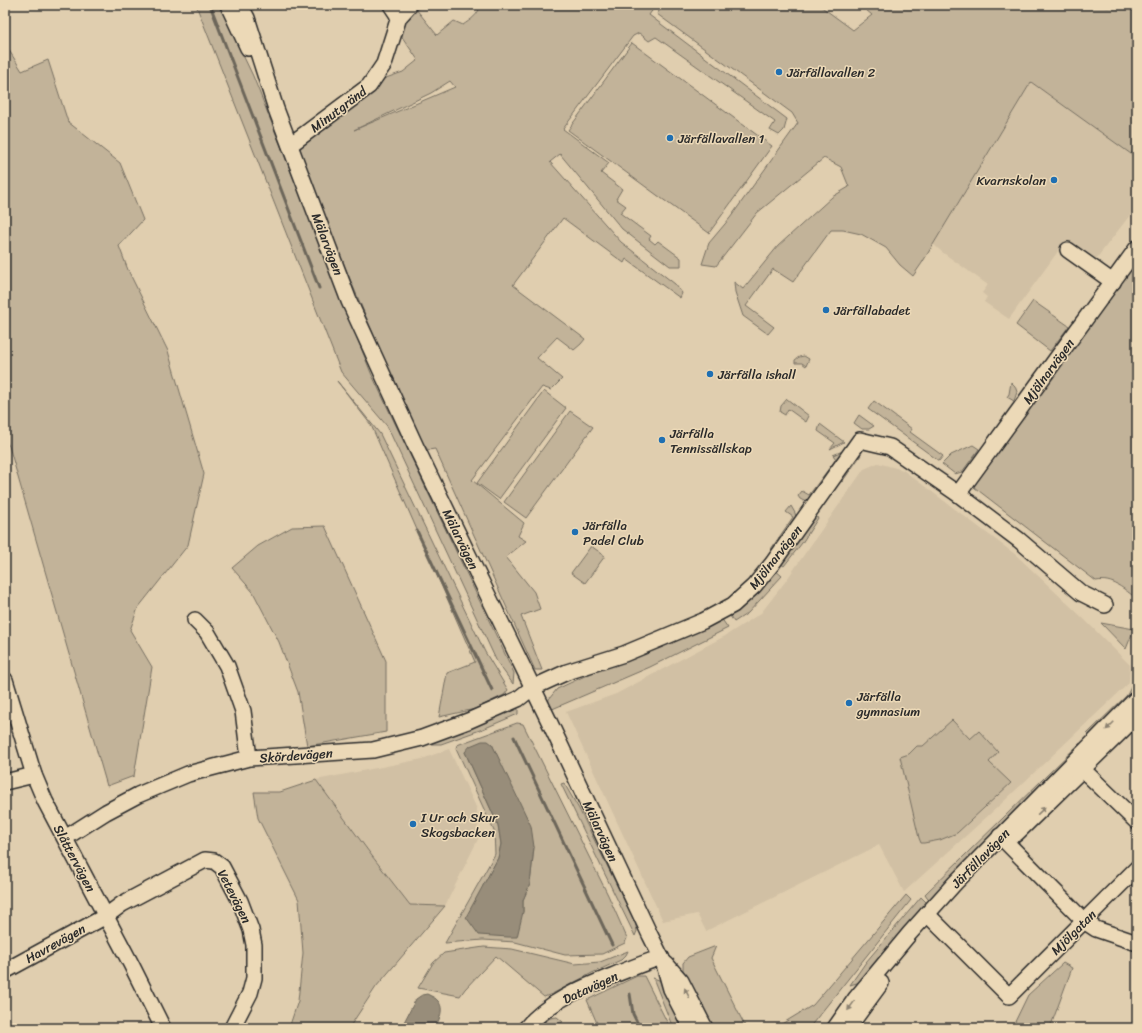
<svg xmlns="http://www.w3.org/2000/svg" width="1142" height="1033" font-family="Sriracha,sans-serif">
<rect width="100%" height="100%" fill="#e0ceaf"/>
<filter id="ink" filterUnits="userSpaceOnUse"><feTurbulence type="fractalNoise" baseFrequency=".025" numOctaves="2"/><feDisplacementMap in="SourceGraphic" scale="8" xChannelSelector="R" yChannelSelector="G"/><feConvolveMatrix kernelMatrix="1 2 1 2 8 2 1 2 1" color-interpolation-filters="sRGB"/></filter>
<g filter="url(#ink)">
<!-- built -->
<g fill="#d1c0a4">
<path d="M1031 82 1131 153 1137 145V206L1093 263 1064 243 1009 319 984 302 987 297 982 293 988 285 942 252 933 244Z"/>
<path d="M878 463 903 470 1016 555 1085 620 1130 665 1129 683 1001 804 904 892 879 845 706 931 697 914 663 921 566 712 616 694 725 636 761 613 785 582 864 469Z"/>
<path d="M449 749 477 809 478 839 445 906 410 905 372 856 316 780 422 759Z"/>
</g>
<!-- green -->
<g fill="#c2b399" stroke="#766f62" fill-rule="evenodd">
<path d="M196 5H219L253 76 371 373 514 673 513 684 497 662 387 426 341 372Z"/>
<path d="M480 5H656L649 15 787 119 784 130 779 135 770 130 775 122 656 37 649 41 639 33 633 36 563 129 609 163 601 173 622 189 616 199 626 206 620 213 651 236 649 239 655 244 658 241 681 258V266H670L622 229 560 154 550 162 621 242 675 284 682 293 680 298 626 259 624 263 563 218 513 285 585 339 581 344 574 350 557 337 537 358 562 379 551 390 542 387 472 480 524 523 518 536 526 541 506 557 534 592 540 609 521 616 542 670H535L435 449 428 450 415 432 327 225 304 162 299 146 380 80 403 72 418 60 400 34 405 21 416 9 437 35 454 21 463 25C470 20 479 15 480 5ZM450 81 455 87 354 130 431 93Z"/>
<path d="M663 5H819L853 30 872 15 860 5H1099L1108 7 1111 6 1137 11V145L1131 154 1031 82 922 263 913 276 900 265 886 248 861 234 843 230H831L793 282 773 269 746 306 774 327 768 334 743 316 735 292 734 282 743 289 778 246 832 197 849 187 841 167 824 158 757 213 716 266 702 264 709 243 730 218 798 123 792 113 657 14Z"/>
<path d="M632 43 772 146 709 233 568 130Z"/>
<path d="M5 44 22 71 48 60 68 122 120 163 143 220 119 246 128 270 168 351 204 474 188 545 138 608 130 630 152 667 134 776 107 786 9 446 5 440Z"/>
<path d="M1137 252V599C1124 589 1113 578 1096 581L970 484Z"/>
<path d="M1033 301 1069 326 1050 351 1016 325Z"/>
<path d="M804 356 809 359 806 366 802 363H795V360L799 357Z"/>
<path d="M337 381 380 434 485 652 508 690 504 695 475 709 439 717 447 673 475 662 371 425Z"/>
<path d="M1011 382 1015 386 1017 392 1014 401 1007 397 1009 394Z"/>
<path d="M544 391 566 408 499 499 477 483Z"/>
<path d="M787 399 809 416 806 422 788 409 785 415 780 412 781 406Z"/>
<path d="M874 401 912 429 910 432 943 456 939 461 868 409Z"/>
<path d="M570 411 593 427 526 518 504 502Z"/>
<path d="M859 415 874 426 869 429H862L854 423Z"/>
<path d="M820 424 844 442 830 449 835 443 818 431Z"/>
<path d="M973 445 979 449 962 472 955 474 942 464 951 455Z"/>
<path d="M850 448 812 499 806 502 800 499 798 496 802 491 809 495 836 459 833 455Z"/>
<path d="M857 453 861 455 842 482 838 479Z"/>
<path d="M791 506 795 513 796 518 773 549 772 550 771 549 793 517 786 512Z"/>
<path d="M812 514 818 518 802 543 784 566 778 562Z"/>
<path d="M325 526 386 661V732L307 746 298 692 279 642 253 592 232 568 258 546 292 527Z"/>
<path d="M591 546 605 556 585 583 571 573Z"/>
<path d="M775 570 782 576 748 613 734 622 728 613Z"/>
<path d="M721 618 728 628 650 667 550 710 548 706 549 699 557 689 604 667Z"/>
<path d="M1101 623 1134 629 1126 649Z"/>
<path d="M1137 668V681L1132 694 1091 738 1087 734 1127 695C1132 686 1135 678 1137 668Z"/>
<path d="M516 708 518 709V714L483 729 441 744H432V737Z"/>
<path d="M952 720 970 739 979 731 998 752 989 762 1011 783 957 833 940 840 924 843H921L919 838 900 757 909 754 917 746H923Z"/>
<path d="M517 723 523 724 608 895 627 938 625 943 602 954 565 955 515 942 483 940 445 943 495 854 494 831 456 748 457 745ZM492 744 534 847 530 884 523 900V912L483 886 498 858 501 844 498 825 465 752Z"/>
<path d="M1080 743 1085 748 932 904 925 894Z"/>
<path d="M316 780 372 856 410 905 445 906 376 987 349 1028H289L298 1001 303 953 299 900 258 818 254 792H280Z"/>
<path d="M564 783 579 809 635 922 637 931 635 936 561 784Z"/>
<path d="M906 895 911 900 809 1028H775L813 1005Z"/>
<path d="M921 897 930 906 864 981 850 985 866 962Z"/>
<path d="M716 946 711 958 746 1028H714L683 970V963L688 957Z"/>
<path d="M484 947 512 949 575 964 600 962 628 951 626 955 621 960 592 973 552 994 544 997 496 956 465 989 460 996 418 988 433 963 444 953Z"/>
<path d="M1063 963 1072 968 1050 1028H1012L1028 995Z"/>
<path d="M637 976H644L670 1028H599L587 1000Z"/>
<path d="M653 978 659 980 665 987 687 1028H673Z"/>
<path d="M557 1017 563 1022 545 1028H538L550 1018Z"/>
</g>
<!-- water -->
<g fill="#988d7a" stroke="#6c665a">
<path d="M482 741H488L492 744 531 826 534 847 530 884 523 900V912L517 937H508L479 935 466 917 498 858 501 844 498 825 465 752 470 746Z"/>
<path d="M427 994C431 996 436 998 438 1001 445 1009 439 1020 435 1028H401L416 999 422 995Z"/>
</g>
<g fill="none" stroke-linecap="round" stroke-linejoin="round">
<!-- stream -->
<g stroke="#6c665a" stroke-width="3">
<path d="M210 5 319 288"/>
<path d="M417 531 492 690"/>
<path d="M514 737 612 945"/>
<path d="M630 994 633 1014 640 1028"/>
</g>
<!-- minor casing -->
<g stroke="#2b2b2b" stroke-width="18">
<g id="minor">
<path d="M228 5 248 48"/>
<path d="M240 5 247 18 276 109 349 301 416 447 548 719 650 935 663 961 671 989 691 1028"/>
<path d="M391 5 399 17"/>
<path d="M290 145 369 86 384 64 399 17 410 5"/>
<path d="M1068 250 1113 282"/>
<path d="M958 494 1137 248"/>
<path d="M195 620 207 632 227 666 243 711 249 758"/>
<path d="M5 680 34 775 45 801 131 964 163 1028"/>
<path d="M1076 763 1137 822"/>
<path d="M5 782 34 775"/>
<path d="M1016 834 1137 716"/>
<path d="M1000 836 1084 921 1096 929 1137 943"/>
<path d="M65 838 106 812 138 795 188 774 249 758 373 750 422 738 468 721 518 699 532 688 567 672 624 654 703 621 733 605 754 586 772 564 860 440 890 447 958 494 1019 540 1081 593 1105 605"/>
<path d="M927 914 1009 996 1137 868"/>
<path d="M666 964 681 981 705 1028"/>
<path d="M5 971 106 916 122 904 205 860 214 861 222 867 240 901 251 930 254 945V978L250 993 232 1028"/>
<path d="M526 1028C548 1002 581 988 612 976 628 969 645 963 661 957"/>
<path d="M835 1028 856 998 910 933 955 883 1137 698"/>
<path d="M848 1028 881 983"/>
</g>
</g>
<!-- minor -->
<use href="#minor" stroke="#ecd9b7" stroke-width="15"/>
</g>
<!-- one-way arrows -->
<defs><path id="oneway-solid" d="M-6-.8H1V-3.2L6.5 0L1 3.2V.8H-6Z"/></defs>
<g fill="#8c8271">
<use href="#oneway-solid" transform="translate(1110 726) rotate(135)"/>
<use href="#oneway-solid" transform="translate(1041 811) rotate(-44)"/>
<use href="#oneway-solid" transform="translate(687 993) rotate(-117)"/>
<use href="#oneway-solid" transform="translate(851 1006) rotate(126)"/>
</g>
</g>
<!-- markers -->
<g fill="#1f6fb2" stroke="#ecd9b7" stroke-width="1.5">
<circle cx="779" cy="72" r="4"/>
<circle cx="670" cy="138" r="4"/>
<circle cx="1054" cy="180" r="4"/>
<circle cx="826" cy="310" r="4"/>
<circle cx="710" cy="374" r="4"/>
<circle cx="662" cy="440" r="4"/>
<circle cx="575" cy="532" r="4"/>
<circle cx="849" cy="703" r="4"/>
<circle cx="413" cy="824" r="4"/>
</g>
<g text-anchor="middle" stroke-width="3" stroke-linejoin="round" paint-order="stroke">
<!-- poi labels -->
<g font-size="13" fill="#2b2b2b" stroke="#ecd9b7" text-anchor="start">
<text x="787" y="77">Järfällavallen 2</text>
<text x="678" y="143">Järfällavallen 1</text>
<text x="1046" y="185" text-anchor="end">Kvarnskolan</text>
<text x="834" y="315">Järfällabadet</text>
<text x="718" y="379">Järfälla ishall</text>
<text x="670" y="438">Järfälla<tspan x="670" dy="15">Tennissällskap</tspan></text>
<text x="583" y="530">Järfälla<tspan x="583" dy="15">Padel Club</tspan></text>
<text x="857" y="701">Järfälla<tspan x="857" dy="15">gymnasium</tspan></text>
<text x="421" y="822">I Ur och Skur<tspan x="421" dy="15">Skogsbacken</tspan></text>
</g>
<!-- street labels -->
<g font-size="13" fill="#2b2b2b" stroke="#ecd9b7">
<text transform="translate(338 109) rotate(-37)" y="5">Minutgränd</text>
<text transform="translate(328 244) rotate(69)" y="5">Mälarvägen</text>
<text transform="translate(1048 371) rotate(-54)" y="5">Mjölnarvägen</text>
<text transform="translate(461 539) rotate(64)" y="5">Mälarvägen</text>
<text transform="translate(775 557) rotate(-52)" y="5">Mjölnarvägen</text>
<text transform="translate(296 755) rotate(-4)" y="5">Skördevägen</text>
<text transform="translate(601 831) rotate(65)" y="5">Mälarvägen</text>
<text transform="translate(75 858) rotate(62)" y="5">Slåttervägen</text>
<text transform="translate(980 858) rotate(-46)" y="5">Järfällavägen</text>
<text transform="translate(235 896) rotate(63)" y="5">Vetevägen</text>
<text transform="translate(1073 932) rotate(-45)" y="5">Mjölgatan</text>
<text transform="translate(55 943) rotate(-29)" y="5">Havrevägen</text>
<text transform="translate(590 987) rotate(-25)" y="5">Datavägen</text>
</g>
</g>
<!-- margin -->
<rect width="1142" height="1033" fill="none" stroke="#ecd9b7" stroke-width="20"/>
<rect x="10" y="10" width="1122" height="1013" fill="none" stroke="#2b2b2b" stroke-width="1.5" filter="url(#ink)"/>
</svg>
